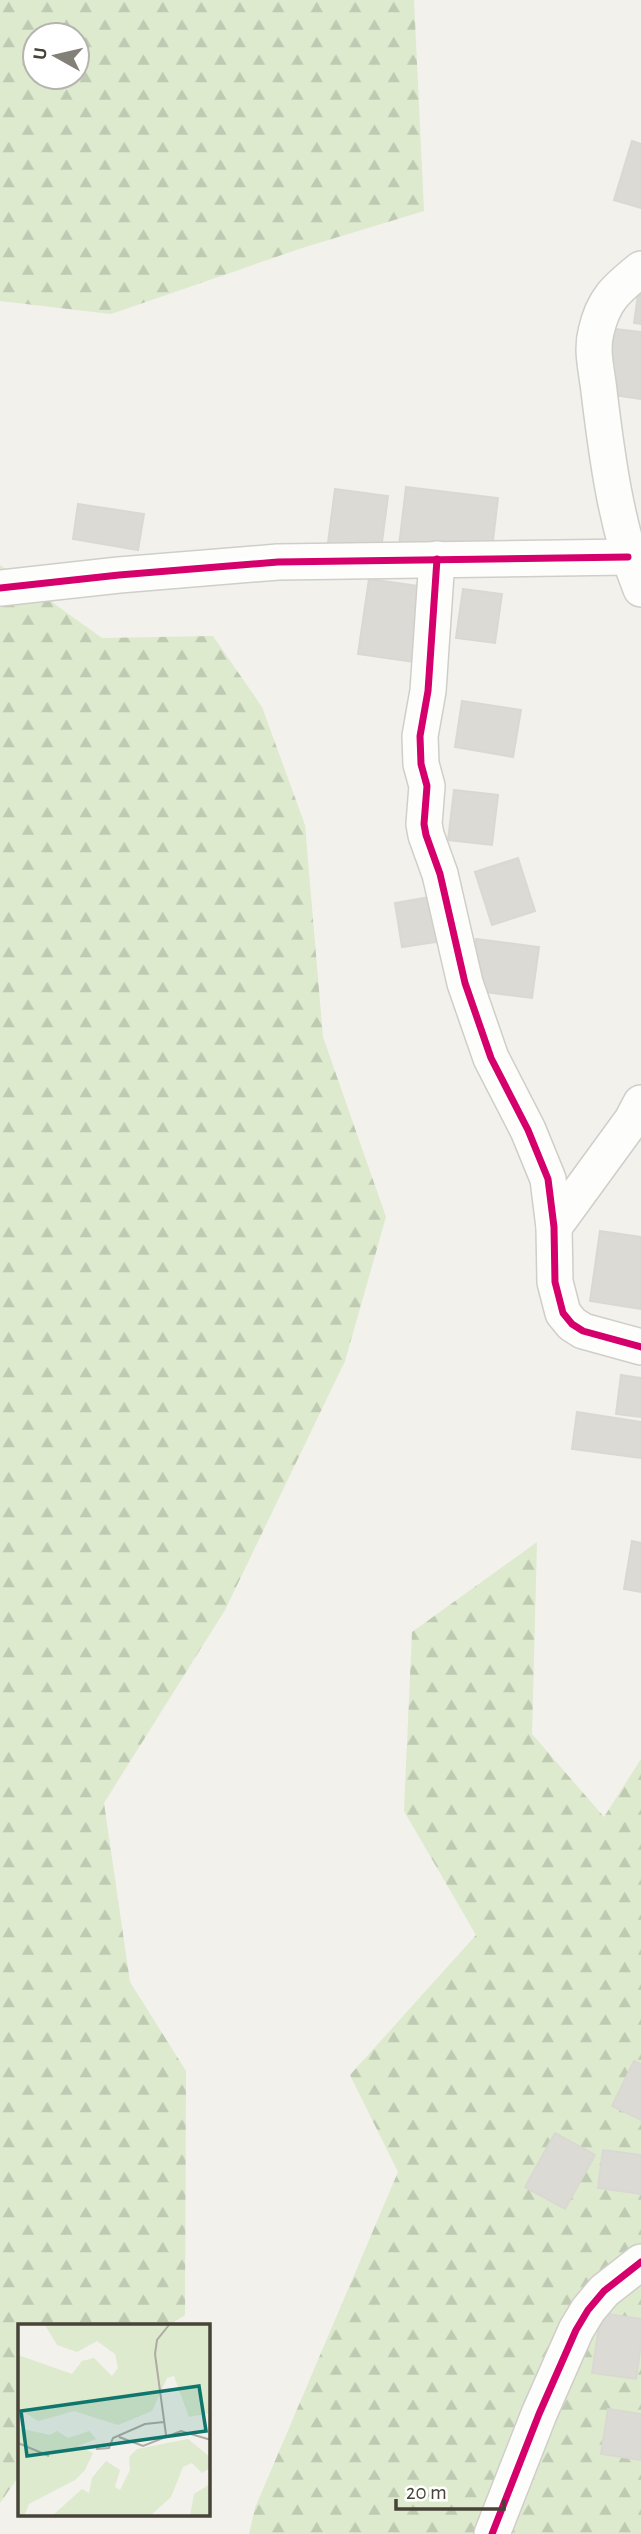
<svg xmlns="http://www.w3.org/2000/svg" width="641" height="2534" font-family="'Alegreya Sans',sans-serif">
<defs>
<pattern id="forest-firs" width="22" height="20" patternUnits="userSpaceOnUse" patternTransform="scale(1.75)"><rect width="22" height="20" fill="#ddeace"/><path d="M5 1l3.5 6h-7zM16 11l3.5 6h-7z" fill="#bfcab2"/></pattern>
</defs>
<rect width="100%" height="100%" fill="#f2f1ec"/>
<!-- forest -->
<g fill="url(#forest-firs)" fill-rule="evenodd">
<path d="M0 0H414L424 211 302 248 111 314 0 301ZM35 35H77V77H35Z"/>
<path d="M0 565 102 638 213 636 262 707 305 825 323 1037 386 1217 345 1361 225 1610 104 1803 130 1982 186 2071 185 2315 168 2326H19V2476L0 2503Z"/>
<path d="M537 1542 532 1734 604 1817 641 1759V2534H249L255 2508 398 2172 350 2075 476 1935 404 1811 412 1632Z"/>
</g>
<!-- building -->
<g fill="#dbdad5" stroke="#dad8d2" stroke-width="2">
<path d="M632 141 641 144V208L614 200Z"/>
<path d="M641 274V324L634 323Z"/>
<path d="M615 329 641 332V399L606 394Z"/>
<path d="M406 487 498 498 491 557 399 546Z"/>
<path d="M335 489 388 496 381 550 328 543Z"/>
<path d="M78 504 144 514 138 550 73 539Z"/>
<path d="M369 579 433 588 422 663 358 654Z"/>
<path d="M463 589 502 594 495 643 456 638Z"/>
<path d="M462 701 521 710 513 757 455 747Z"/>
<path d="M454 790 498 795 492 845 448 840Z"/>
<path d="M518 858 535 911 492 925 475 872Z"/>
<path d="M436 896 443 941 402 947 395 903Z"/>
<path d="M476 939 539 947 532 998 469 990Z"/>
<path d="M600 1231 641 1237V1309L590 1301Z"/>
<path d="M621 1375 641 1378V1417L616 1414Z"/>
<path d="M577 1412 641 1422V1458L572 1449Z"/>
<path d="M632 1541 641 1543V1592L624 1589Z"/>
<path d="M634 2061 641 2064V2120L612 2106Z"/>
<path d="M555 2133 595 2155 565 2209 525 2187Z"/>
<path d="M603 2150 641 2155V2194L598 2188Z"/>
<path d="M601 2313 641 2319V2345L636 2379 592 2373Z"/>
<path d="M608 2409 641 2414V2460L601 2454Z"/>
</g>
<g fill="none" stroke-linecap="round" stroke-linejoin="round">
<!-- minor casing -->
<g stroke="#d0ceca" stroke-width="38">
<g id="minor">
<path d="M641 269C616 289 603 300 596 332 591 351 597 372 599 391 607 457 616 527 641 589"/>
<path d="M437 559 428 691 420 736 421 764 427 786 424 824 426 835 440 874 465 983 491 1058 528 1130 548 1179 554 1227 555 1282 563 1313 572 1324 583 1331 641 1347"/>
<path d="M0 588 119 575 278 562 628 557"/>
<path d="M554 1227 632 1120 641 1103"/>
<path d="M492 2534 539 2414 576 2330 588 2310 604 2291 641 2262"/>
</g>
</g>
<!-- minor -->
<use href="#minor" stroke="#fdfdfc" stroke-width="35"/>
<!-- cycleway casing -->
<g stroke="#fff" stroke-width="11">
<g id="cycleway">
<path d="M437 559 428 691 420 736 421 764 427 786 424 824 426 835 440 874 465 983 491 1058 528 1130 548 1179 554 1227 555 1282 563 1313 572 1324 583 1331 641 1347"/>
<path d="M0 588 119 575 278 562 628 557"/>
<path d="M492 2534 539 2414 576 2330 588 2310 604 2291 641 2262"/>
</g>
</g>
<!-- cycleway -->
<use href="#cycleway" stroke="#d6006c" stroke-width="7"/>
</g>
<!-- overview -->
<g transform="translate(18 2324)">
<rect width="192" height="192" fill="#f2f1ec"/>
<path d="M27 1H192V89L171 93 156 52 149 54 134 87 100 101 56 87 20 97 0 84V31L54 50 64 37 76 34 94 52 100 44 97 30 79 17 59 28 39 21ZM0 104 32 111 39 107 50 114 71 107 78 115 60 122 75 129 67 146 57 156 11 180 6 192H0ZM170 115 192 133V144L184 149 174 139 165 143 153 173 132 192H34L64 165 71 169 74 154 88 137 102 146 97 163 102 166 112 146 111 133 119 125ZM192 160V192H172L176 170Z" fill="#ddeace"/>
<path fill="none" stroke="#aeaba4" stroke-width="2" d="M148 111 137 30 139 16 151 1M101 113 125 122 163 107 193 116M0 119 31 132M78 125 91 124 95 114 127 100 146 98"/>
<path fill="#0f766e" fill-opacity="0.15" stroke="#0f766e" stroke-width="3.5" d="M181 62 188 107 9 132 3 87Z"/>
<rect width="192" height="192" fill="none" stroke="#474338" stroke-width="3.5"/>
</g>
<!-- north arrow -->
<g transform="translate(56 56) rotate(278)"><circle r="33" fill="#ffffff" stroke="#b5b4af" stroke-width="2"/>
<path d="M0-5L12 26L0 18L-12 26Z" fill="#838077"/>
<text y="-10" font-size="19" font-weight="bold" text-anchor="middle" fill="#474338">U</text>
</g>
<!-- scale -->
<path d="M396 2499v10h108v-10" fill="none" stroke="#474338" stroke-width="3.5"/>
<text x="406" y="2499" font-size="21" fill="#474338" stroke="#ffffff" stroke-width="5" paint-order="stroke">20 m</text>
</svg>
